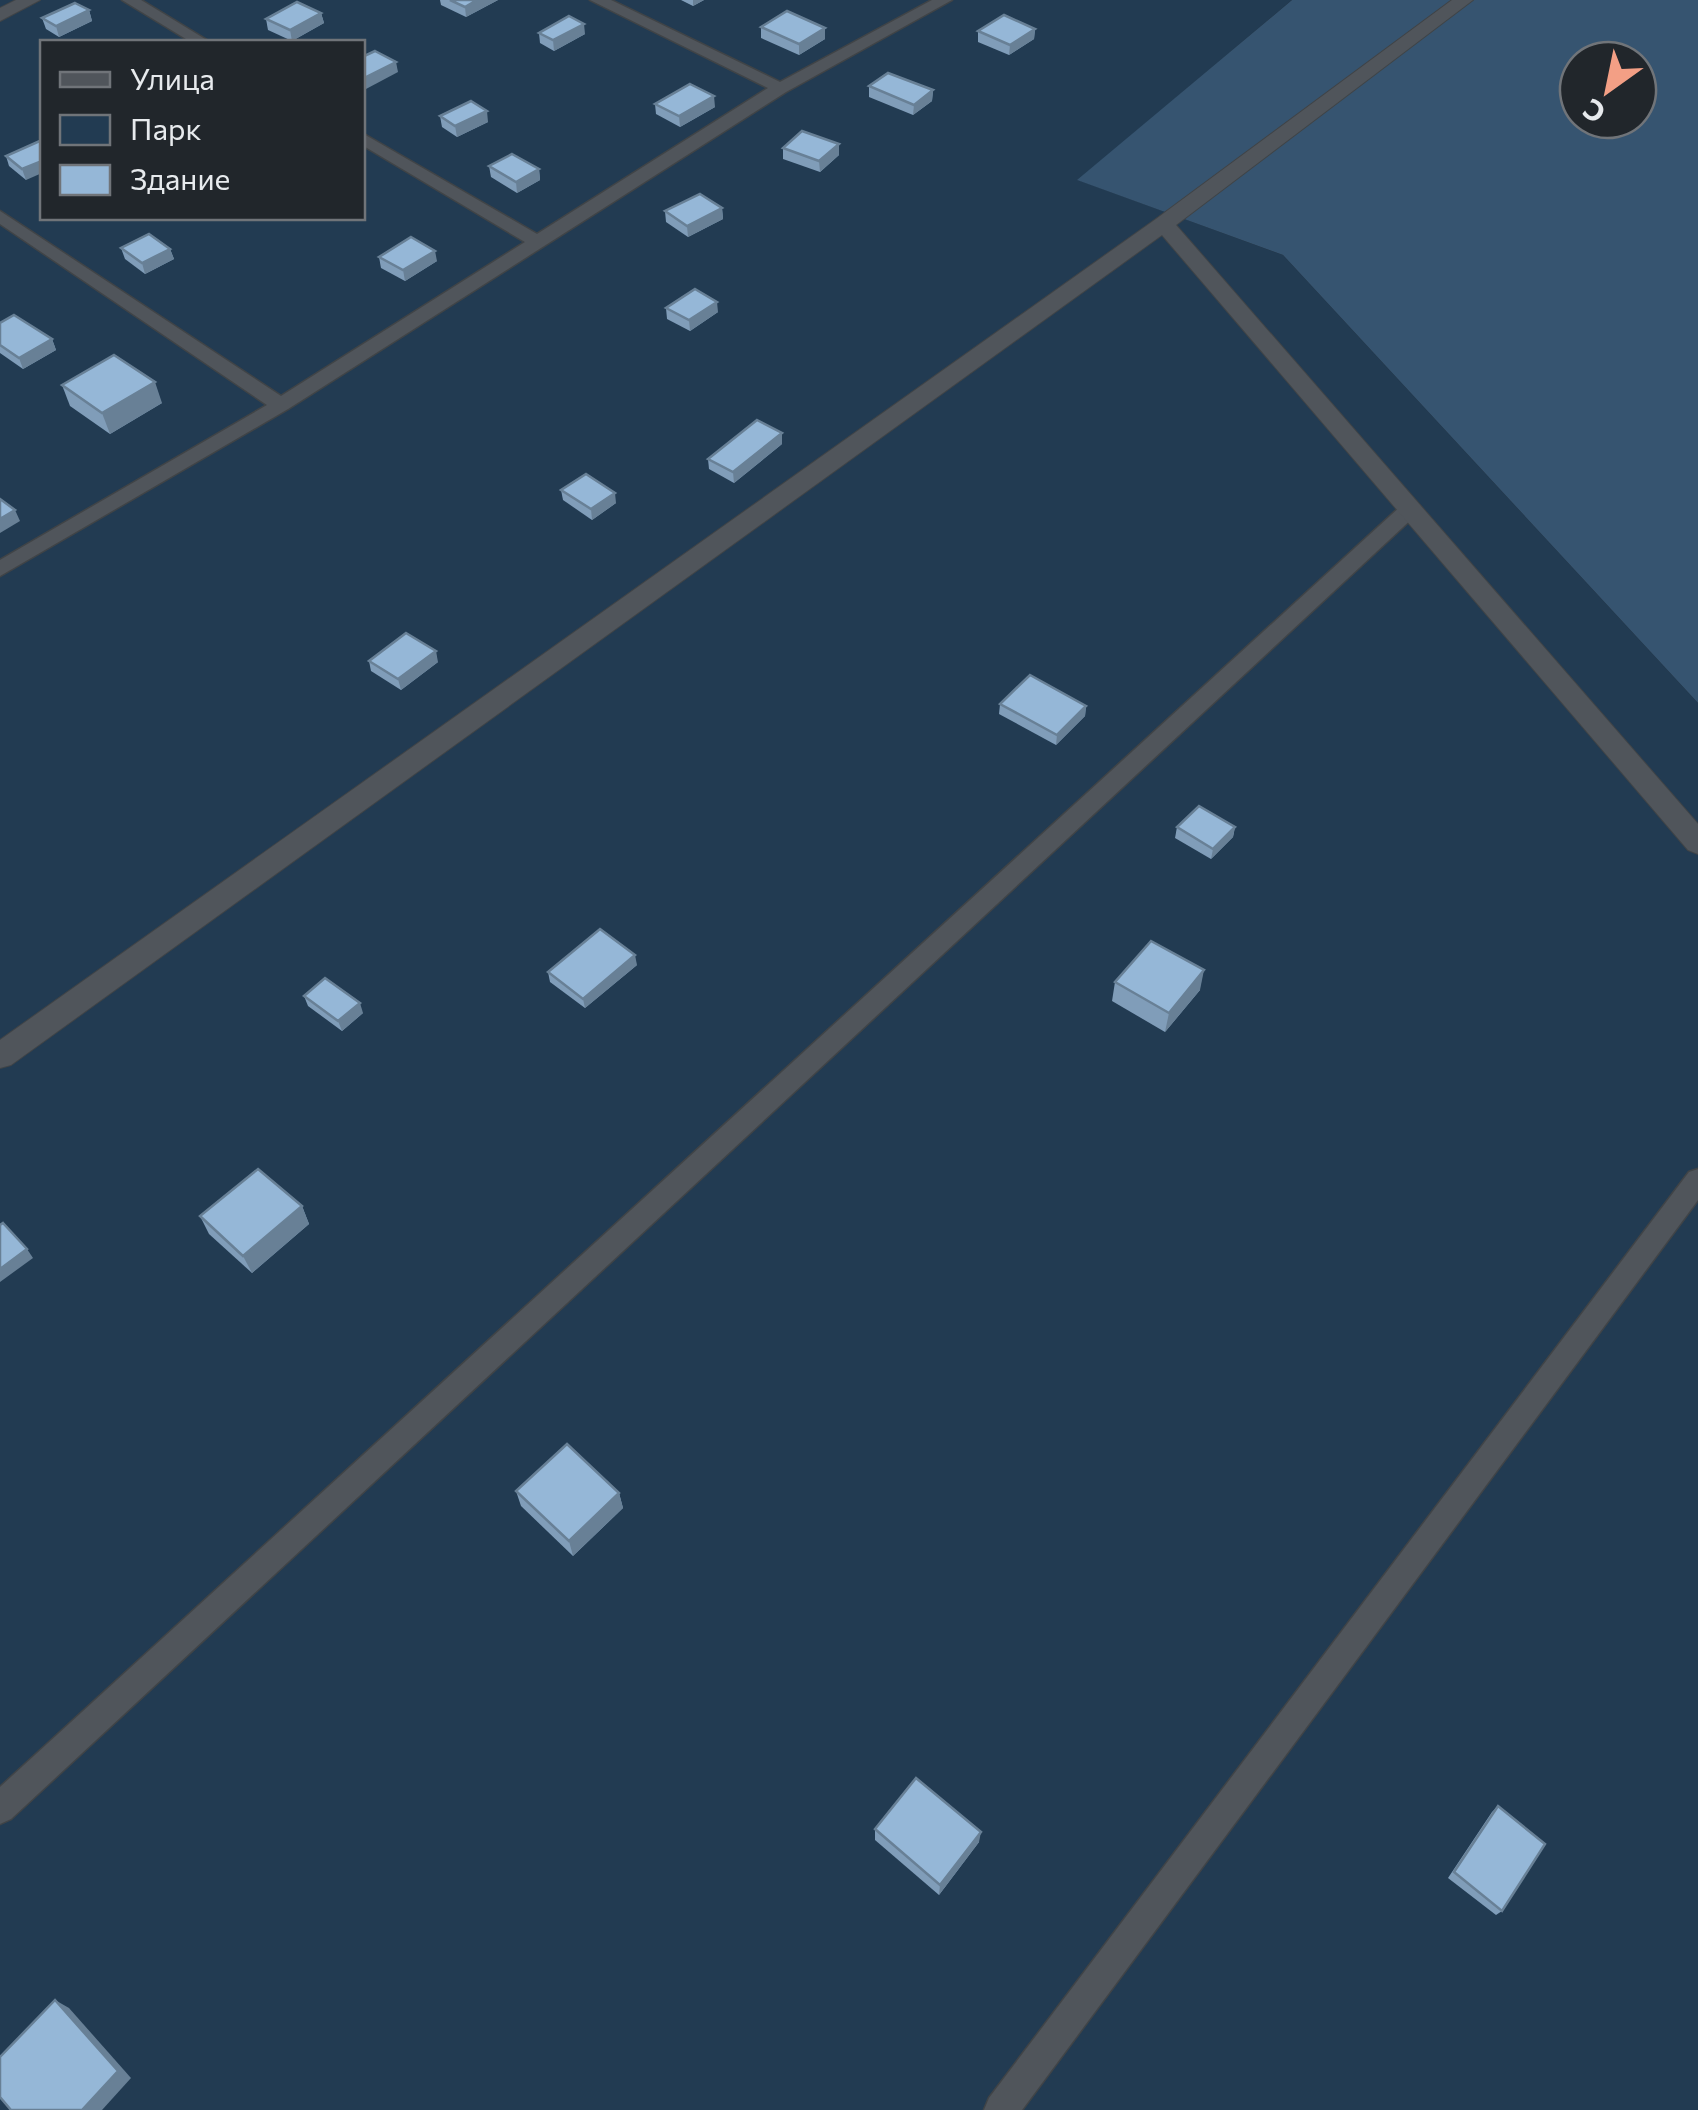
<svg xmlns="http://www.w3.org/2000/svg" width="1698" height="2110" font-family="Commissioner,sans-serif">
<rect width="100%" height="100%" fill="#21262b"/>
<!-- green -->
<path fill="#223b52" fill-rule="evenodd" d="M0 0H1292L1078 180 1283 255 1698 703V2110H0ZM42 42H362V218H42Z"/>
<!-- forest -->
<path fill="#365470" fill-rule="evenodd" d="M1292 0H1698V703L1283 255 1077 180ZM1578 60H1638V120H1578Z"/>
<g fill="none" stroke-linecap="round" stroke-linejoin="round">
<!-- service casing -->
<g stroke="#404447" stroke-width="3">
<g id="service">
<path d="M122 0H141L210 42H191Z"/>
<path d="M590 0H611L780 82 932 0H952L786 92 288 409 0 576V560L267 405 0 224V211L281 396 525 242 362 145V133L537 234 768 88Z"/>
<path d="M1409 503 1419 510 1416 515 11 1819 0 1824V1787L1402 505Z"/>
<path d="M1698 1169V1200L1022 2110H984L989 2098 1689 1172Z"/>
</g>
</g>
<!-- minor casing -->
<g stroke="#404447" stroke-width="2">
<g id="minor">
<path d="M16 0H40L0 21V8Z"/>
<path d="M1452 0H1473L1176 225 1698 824V854L1688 850 1162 235 11 1065 0 1068V1040L1156 219Z"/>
</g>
</g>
<!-- service -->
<use href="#service" fill="#50555b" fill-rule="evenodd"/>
<!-- minor -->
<use href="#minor" fill="#50555b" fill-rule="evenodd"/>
</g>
<!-- wall -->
<g fill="#809db9">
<path d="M440 0H498L466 17 441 5Z"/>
<path d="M681 0H704L693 6Z"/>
<path d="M89 10 92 21 59 37 46 29 42 18Z"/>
<path d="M321 13 324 23 292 41 268 30 266 19Z"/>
<path d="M761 27 825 39 799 55 761 38Z"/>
<path d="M1035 29 1034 39 1009 55 978 42V31Z"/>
<path d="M539 33 585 34 554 51 540 43Z"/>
<path d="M869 86 933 90 932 101 913 115 869 97Z"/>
<path d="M655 104 715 107 680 127 656 114Z"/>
<path d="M440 116 488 122 457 137 442 127Z"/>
<path d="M42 140 26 180 9 166 6 156Z"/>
<path d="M783 148 839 155 820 172 783 159Z"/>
<path d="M489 166 539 169 540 180 517 193 491 177Z"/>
<path d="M722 208 723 219 688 237 666 222 665 211Z"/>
<path d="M121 248 170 249 174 259 145 274 125 259Z"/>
<path d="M379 257 437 261 405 281 381 268Z"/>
<path d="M666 308 718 312 690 331 667 319Z"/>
<path d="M0 323 52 339 56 350 23 369 0 353Z"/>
<path d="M62 385 162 403 110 434 70 406Z"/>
<path d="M782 444 734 483 709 469 708 459Z"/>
<path d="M561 490 616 503 592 520 563 500Z"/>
<path d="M369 661 438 662 401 690 371 671Z"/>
<path d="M1000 704 1086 706 1085 716 1056 745 999 714Z"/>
<path d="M1177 827H1235L1233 837 1211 859 1175 838Z"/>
<path d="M637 965 585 1008 550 982 548 972Z"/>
<path d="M1115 982 1200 990 1165 1032 1112 1001Z"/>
<path d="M304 996 363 1013 342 1031 308 1006Z"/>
<path d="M302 1206 309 1224 252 1273 209 1234 200 1216Z"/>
<path d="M516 1491 619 1493 623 1508 573 1556 521 1506Z"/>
<path d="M1498 1806 1502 1911 1496 1915 1448 1878 1492 1812Z"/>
<path d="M875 1829 979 1842 939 1895 875 1840Z"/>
</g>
<!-- shaded-wall -->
<g fill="#688096">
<path d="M477 0H498L466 17 465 7Z"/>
<path d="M693 0H704L693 6Z"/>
<path d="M89 10 92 21 59 37 56 26Z"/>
<path d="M321 13 324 23 292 41 290 30Z"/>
<path d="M584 24 585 34 554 51 553 40Z"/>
<path d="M825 28V39L799 55V44Z"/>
<path d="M1035 29 1034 39 1009 55 1010 45Z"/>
<path d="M396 62 398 72 366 89 364 78Z"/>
<path d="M933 90 932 101 913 115 914 105Z"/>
<path d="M714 96 715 107 680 127 679 116Z"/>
<path d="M487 111 488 122 457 137 455 126Z"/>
<path d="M839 144V155L820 172 819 161Z"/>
<path d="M42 161V173L26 180 22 169Z"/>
<path d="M539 169 540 180 517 193 516 182Z"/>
<path d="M722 208 723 219 688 237 687 226Z"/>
<path d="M170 249 174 259 145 274 142 263Z"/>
<path d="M435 251 437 261 405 281 403 270Z"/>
<path d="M717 302 718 312 690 331 689 320Z"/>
<path d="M52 339 56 350 23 369 19 358Z"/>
<path d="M155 382 162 403 110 434 102 413Z"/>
<path d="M782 433V444L734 483 733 472Z"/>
<path d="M615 493 616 503 592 520 591 509Z"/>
<path d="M15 510 20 521 0 533V519Z"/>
<path d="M436 651 438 662 401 690 398 679Z"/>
<path d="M1086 706 1085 716 1056 745 1057 735Z"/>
<path d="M1235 827 1233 837 1211 859 1213 849Z"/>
<path d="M635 955 637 965 585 1008 583 999Z"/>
<path d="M1204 970 1200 990 1165 1032 1169 1013Z"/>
<path d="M360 1003 363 1013 342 1031 338 1021Z"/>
<path d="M302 1206 309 1224 252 1273 243 1256Z"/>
<path d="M27 1249 33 1258 0 1282V1269Z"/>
<path d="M619 1493 623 1508 573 1556 569 1541Z"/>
<path d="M981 1832 979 1842 939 1895 940 1885Z"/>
<path d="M55 2000 69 2008 131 2078 102 2110H82Z"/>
</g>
<!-- building -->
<g fill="#95b7d7" stroke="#688096" stroke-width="2.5">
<path d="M450 0H477L465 7Z"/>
<path d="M297 2 321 13 290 30 266 19Z"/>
<path d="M75 3 89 10 56 26 42 18Z"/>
<path d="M787 11 825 28 799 44 761 27Z"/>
<path d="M1004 15 1035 29 1010 45 978 31Z"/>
<path d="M569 16 584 24 553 40 539 33Z"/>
<path d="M375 51 396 62 364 78 362 77V57Z"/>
<path d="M888 73 933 90 914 105 869 86Z"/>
<path d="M690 84 714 96 679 116 655 104Z"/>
<path d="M471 101 487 111 455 126 440 116Z"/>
<path d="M802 131 839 144 819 161 783 148Z"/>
<path d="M42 140V161L22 169 6 156Z"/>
<path d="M512 154 539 169 516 182 489 166Z"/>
<path d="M700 194 722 208 687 226 665 211Z"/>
<path d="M149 234 170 249 142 263 121 248Z"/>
<path d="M411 237 435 251 403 270 379 257Z"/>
<path d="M695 289 717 302 689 320 666 308Z"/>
<path d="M14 315 52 339 19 358 0 345V323Z"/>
<path d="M114 355 155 382 102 413 62 385Z"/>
<path d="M757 420 782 433 733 472 708 459Z"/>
<path d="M586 474 615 493 591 509 561 490Z"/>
<path d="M0 499 15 510 0 519Z"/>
<path d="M406 633 436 651 398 679 369 661Z"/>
<path d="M1030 675 1086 706 1057 735 1000 704Z"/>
<path d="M1199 806 1235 827 1213 849 1177 827Z"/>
<path d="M600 929 635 955 583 999 548 972Z"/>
<path d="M1151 941 1204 970 1169 1013 1115 982Z"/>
<path d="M325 978 360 1003 338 1021 304 996Z"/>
<path d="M258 1169 302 1206 243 1256 200 1216Z"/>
<path d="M3 1223 27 1249 0 1269V1225Z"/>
<path d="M567 1444 619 1493 569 1541 516 1491Z"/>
<path d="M916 1778 981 1832 940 1885 875 1829Z"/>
<path d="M1498 1806 1545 1844 1502 1911 1454 1872Z"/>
<path d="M55 2000 118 2071 82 2110H11L0 2097V2057Z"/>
</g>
<!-- legend -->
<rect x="40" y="40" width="325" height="180" fill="#21262b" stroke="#707479" stroke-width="2.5"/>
<rect x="60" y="72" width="50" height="15" fill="#50555b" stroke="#707479" stroke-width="2.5"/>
<text x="130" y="90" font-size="30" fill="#e7eaed">Улица</text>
<rect x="60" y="115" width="50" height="30" fill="#223b52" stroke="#707479" stroke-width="2.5"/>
<text x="130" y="140" font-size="30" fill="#e7eaed">Парк</text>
<rect x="60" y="165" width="50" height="30" fill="#95b7d7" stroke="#707479" stroke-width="2.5"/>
<text x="130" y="190" font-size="30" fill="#e7eaed">Здание</text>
<!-- north arrow -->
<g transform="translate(1608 90) rotate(213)"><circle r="48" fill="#21262b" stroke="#707479" stroke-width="2.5"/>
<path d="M0-8L18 38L0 25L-18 38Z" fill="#f39f85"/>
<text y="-15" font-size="28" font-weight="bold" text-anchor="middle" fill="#e7eaed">С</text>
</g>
</svg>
